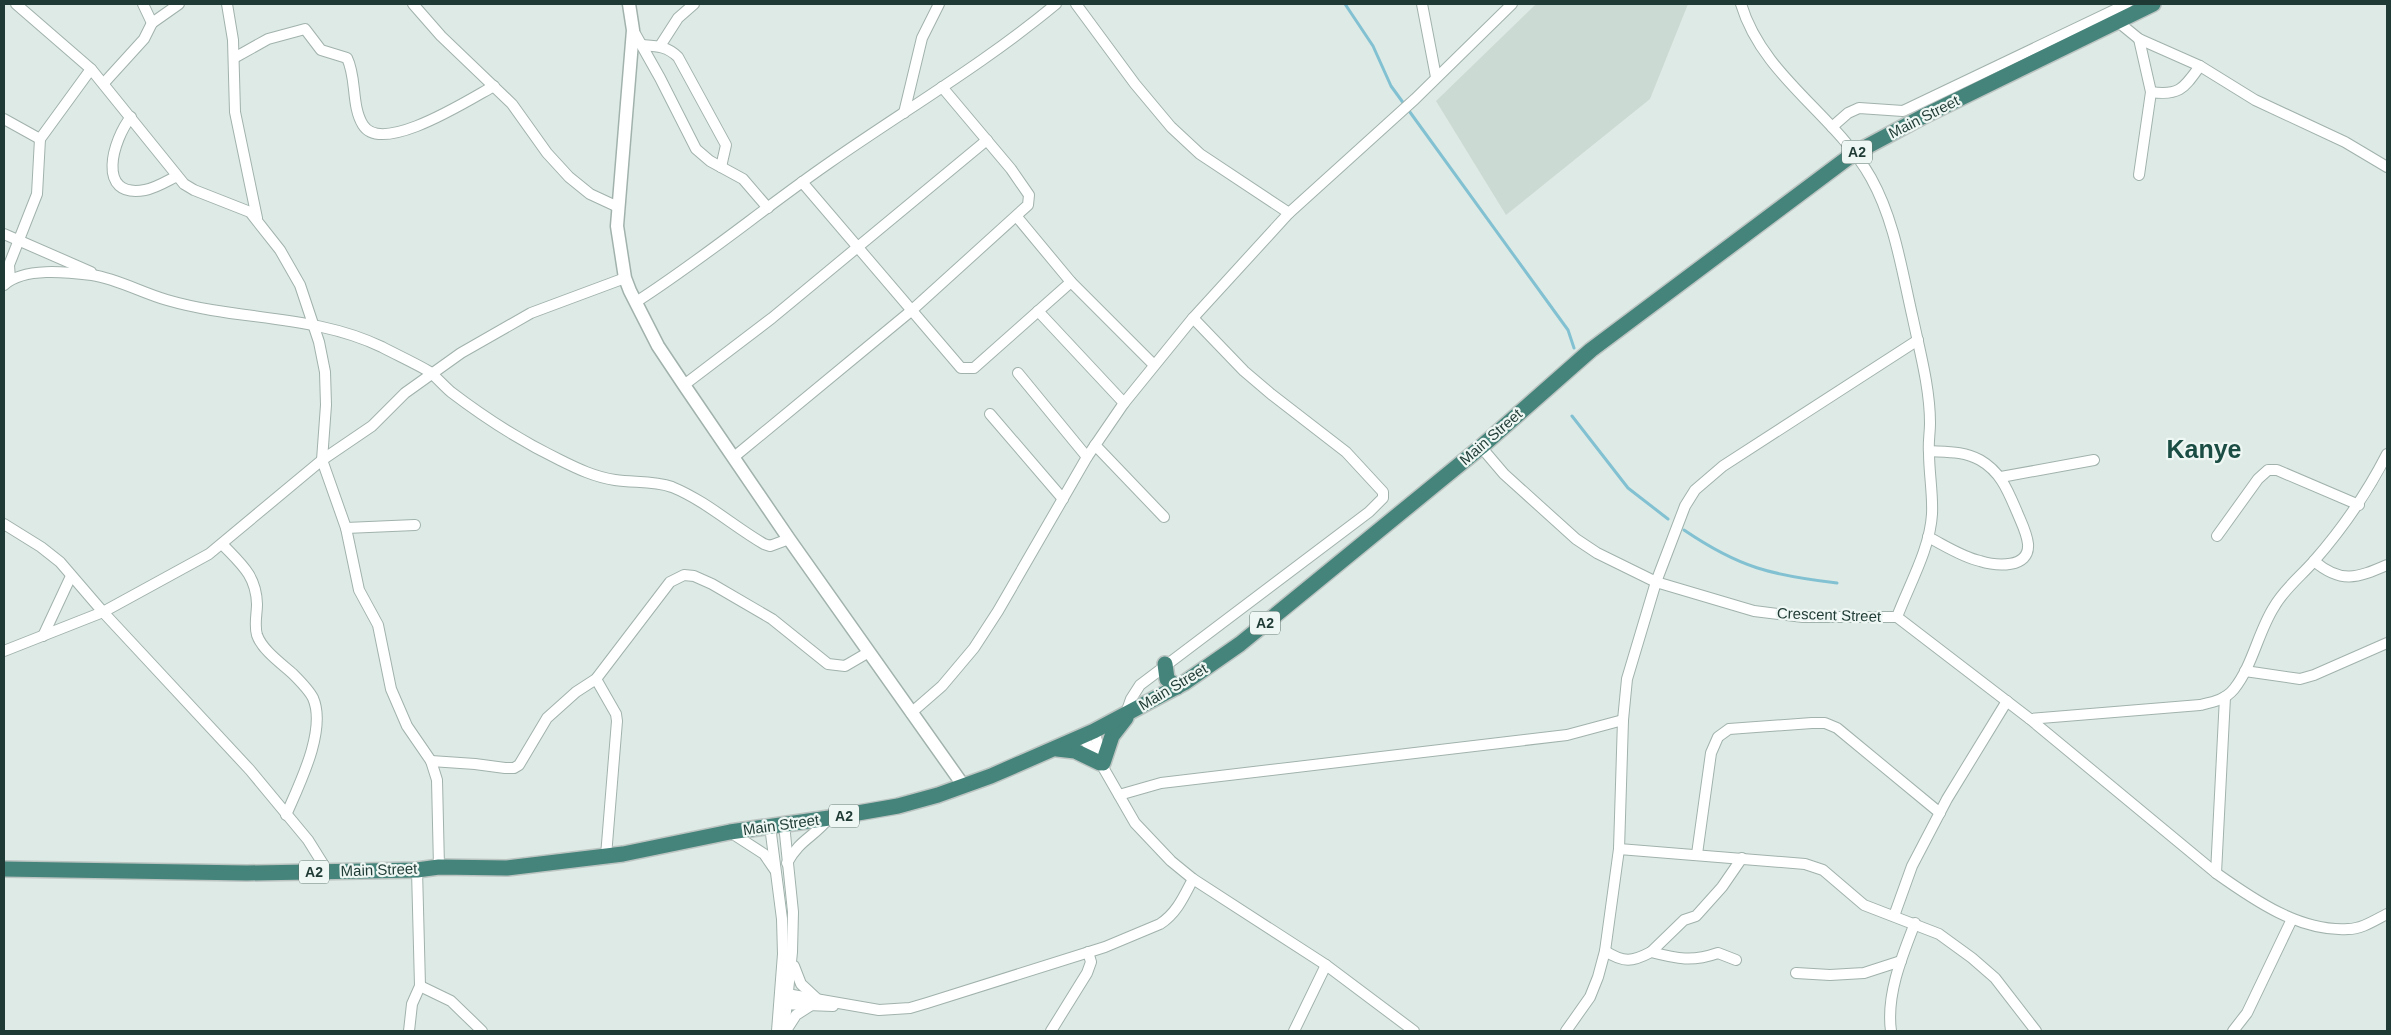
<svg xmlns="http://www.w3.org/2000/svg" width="2391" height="1035" font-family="Arial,sans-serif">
<rect width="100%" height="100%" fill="#deeae5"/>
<!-- built -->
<path fill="#ccdad4" d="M1536 4H1688L1650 99 1506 215 1436 101Z"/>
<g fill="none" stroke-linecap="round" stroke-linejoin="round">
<!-- stream -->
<g stroke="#82c1d2" stroke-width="3">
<path d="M1345 4 1373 46 1391 86 1568 330 1574 348"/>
<path d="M1572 416 1628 488 1668 519"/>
<path d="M1684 530C1740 568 1771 575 1837 583"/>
</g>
<!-- minor casing -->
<g stroke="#a1b2ac" stroke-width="12">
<g id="minor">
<path d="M16 4 91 69 184 184 194 190 250 212 280 250 300 285 319 342 325 372 326 405 322 460 346 528 359 590 378 625 391 689 407 726 431 761 437 780 439 867"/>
<path d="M143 4 152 23"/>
<path d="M227 4 233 40 235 112 257 218"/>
<path d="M413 4 441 36 512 104 547 153 569 177 590 194 618 207"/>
<path d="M1076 4 1135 84 1171 127 1200 154 1289 213"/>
<path d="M1422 4 1436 77"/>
<path d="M1741 4C1763 77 1835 114 1871 178 1895 221 1902 272 1913 319 1920 352 1930 389 1930 423 1930 433 1928 443 1929 453 1929 473 1933 494 1932 514 1930 549 1909 585 1897 617"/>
<path d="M2117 21 2139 39 2200 66 2255 100 2345 142 2387 167"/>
<path d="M633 30 660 78 696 149 710 161 743 179 768 208"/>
<path d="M2139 39 2151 92 2139 175"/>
<path d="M642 45C656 46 667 46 678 57L726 145 721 167"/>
<path d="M660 46 678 18 694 4"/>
<path d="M234 58 268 39 305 29 321 50 347 58C357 78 351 106 363 125 382 156 470 99 494 86"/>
<path d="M104 83 144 39 152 23 179 4"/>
<path d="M2151 92C2180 96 2184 88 2200 66"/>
<path d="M904 113 922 38 939 4"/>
<path d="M131 117C113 139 95 199 145 190 156 188 167 181 177 176"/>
<path d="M4 119 40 139 91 69"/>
<path d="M1832 127 1848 113 1859 108 1903 111 2127 4"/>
<path d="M802 182 961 368H974L1071 282"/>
<path d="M1017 217 1071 282 1154 365"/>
<path d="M4 234 91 272"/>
<path d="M10 279 9 265 37 194 40 139"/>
<path d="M4 285C24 267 67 272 92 275 118 279 142 293 167 300 239 321 313 314 382 347 397 355 415 363 430 372 437 378 444 386 451 392 485 418 523 442 560 460 578 469 595 477 615 480 634 483 653 480 672 487 706 501 733 526 764 544L770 546 789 539"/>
<path d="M636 302C703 259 764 208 829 163 905 110 985 63 1056 4"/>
<path d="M1038 311 1124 403"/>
<path d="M1018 373 1087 457"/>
<path d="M684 385 772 318 987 140"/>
<path d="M990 414 1063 499"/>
<path d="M1095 445 1164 517"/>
<path d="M1481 447 1504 474 1576 539 1597 553 1656 582 1754 611 1803 617H1897"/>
<path d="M734 457 911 311 1028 205 1029 195 1011 169 942 87"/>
<path d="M2001 477 2094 460"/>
<path d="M4 524 41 547 60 562 103 612 250 770 308 840 328 872"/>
<path d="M346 528 415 525"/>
<path d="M2217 536 2258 479 2268 470H2277L2359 505"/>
<path d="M1928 537C1944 545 1962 557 1980 561 1996 566 2030 569 2028 544 2027 533 2021 522 2017 512 2008 491 2001 472 1980 460 1964 451 1947 452 1929 451"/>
<path d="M222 544C241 564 256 575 257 604 257 614 254 625 257 635 262 650 282 664 293 674 300 681 309 690 313 698 327 730 299 785 286 815"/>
<path d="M2314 561C2341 584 2357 578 2387 565"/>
<path d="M1897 617 2030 719 2216 873C2254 900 2300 932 2348 929 2362 929 2375 920 2387 914"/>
<path d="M43 636 71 576"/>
<path d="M4 651 103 612 209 554 322 460 372 426 405 393 461 353 531 313 625 278"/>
<path d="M2245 671 2300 679 2314 675 2387 643"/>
<path d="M596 679 616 714 617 721 606 856"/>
<path d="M911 713 942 686 974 648 998 611 1087 457 1124 403 1193 318 1289 213 1415 99 1512 4"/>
<path d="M1125 716 1131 699 1140 685 1369 512 1383 498V492L1346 452 1271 394 1244 371 1193 318"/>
<path d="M2030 719 2200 705C2213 702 2225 700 2234 689 2253 665 2258 632 2274 607 2284 589 2301 576 2314 561 2343 528 2367 493 2387 454"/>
<path d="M1094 731 1103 760"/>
<path d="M1083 737 1104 769 1135 823 1171 861 1193 879 1326 965 1414 1031"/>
<path d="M431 761 475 764 505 768H514L519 765 547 718 576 692 596 679 670 582 684 575 694 576 712 584 772 619 828 664 845 666 869 652"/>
<path d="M1119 795 1161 783 1567 735 1623 720"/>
<path d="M784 824 793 912 792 952 784 1031"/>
<path d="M770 826 782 919 783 954 777 1031"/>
<path d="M730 832 764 854 775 870"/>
<path d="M1619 849 1805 864 1823 870 1864 905 1939 934 1972 958 1995 978 2036 1031"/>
<path d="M1697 854 1711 753 1718 737 1729 729 1812 723H1825L1837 728 1940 813"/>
<path d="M787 863C799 840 814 837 829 818"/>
<path d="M2216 873 2225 697"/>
<path d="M1894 916 1912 866 1947 799 2007 701"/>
<path d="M1605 951C1624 963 1632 962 1651 952 1678 959 1692 962 1718 953L1736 960"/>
<path d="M1651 952 1684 920 1696 916 1722 887 1742 858"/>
<path d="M794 966 801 984 816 998"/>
<path d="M1796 973 1830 975 1864 973 1901 961"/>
<path d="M420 986 451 1001 482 1031"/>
<path d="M781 993 879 1010 910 1008 927 1003 1105 947 1160 924C1177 913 1184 896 1193 879"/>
<path d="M782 1004 833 1006"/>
<path d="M787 1029 796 1015 810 1006"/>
<path d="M409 1031 412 1004 420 986 417 870"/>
<path d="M1051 1031 1087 973 1091 962 1088 952"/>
<path d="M1294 1031 1326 965"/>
<path d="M1566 1031 1590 997 1598 977 1605 951 1619 849 1623 720 1627 679 1656 582 1685 506 1695 490 1723 466 1918 340"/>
<path d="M1891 1031C1886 995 1902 956 1915 923"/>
<path d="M2233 1031 2247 1013 2292 919"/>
</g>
</g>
<!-- tertiary casing -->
<g stroke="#a1b2ac" stroke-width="15">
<path id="tertiary" d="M629 4 633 30 617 226 625 278 630 291 658 346 684 385 789 539 963 785"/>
</g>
<!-- trunk casing -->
<g stroke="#bcc4c2" stroke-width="18">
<g id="trunk">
<path d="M1165 664 1167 679 1177 687"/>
<path d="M1057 749 1075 751 1100 763"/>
<path d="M1103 763 1112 736 1126 718"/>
<path d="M4 869 247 873 417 870 439 867 507 868 623 854 730 832 829 818 898 806 938 795 991 776 1094 731 1184 683 1240 644 1481 447 1591 350 1853 154 1922 117 2153 4"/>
</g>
</g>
<!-- minor -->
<use href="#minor" stroke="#fff" stroke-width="10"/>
<!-- tertiary -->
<use href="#tertiary" stroke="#fff" stroke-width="12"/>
<!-- trunk -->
<use href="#trunk" stroke="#45847a" stroke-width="15"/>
</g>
<g text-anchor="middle" stroke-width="4.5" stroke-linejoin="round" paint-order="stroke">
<!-- shield labels -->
<g fill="#eef7f3" stroke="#5d736d" stroke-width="1">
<rect x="1842" y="140.5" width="30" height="23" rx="4"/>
<rect x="1250" y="611.5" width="30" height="23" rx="4"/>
<rect x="829" y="804.5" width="30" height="23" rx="4"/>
<rect x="299" y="860.5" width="30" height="23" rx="4"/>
</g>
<g font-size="14" font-weight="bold" fill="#1f3a34">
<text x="1857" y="157">A2</text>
<text x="1265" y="628">A2</text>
<text x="844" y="821">A2</text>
<text x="314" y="877">A2</text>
</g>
<!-- street labels -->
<g font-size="15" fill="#1f3a34" stroke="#eef7f3">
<text transform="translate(1924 117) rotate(-27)" y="5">Main Street</text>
<text transform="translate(1491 437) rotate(-41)" y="5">Main Street</text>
<text transform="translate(1829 615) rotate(2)" y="5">Crescent Street</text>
<text transform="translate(1173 687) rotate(-31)" y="5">Main Street</text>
<text transform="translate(781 825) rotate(-8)" y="5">Main Street</text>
<text transform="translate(379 870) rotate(-2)" y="5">Main Street</text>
</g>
<!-- town labels -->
<g font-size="25" font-weight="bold" fill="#1a4d43" stroke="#eef7f3">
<text x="2204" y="458">Kanye</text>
</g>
</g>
<!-- border -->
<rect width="2391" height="1035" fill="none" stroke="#1f3a34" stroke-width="10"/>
</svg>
